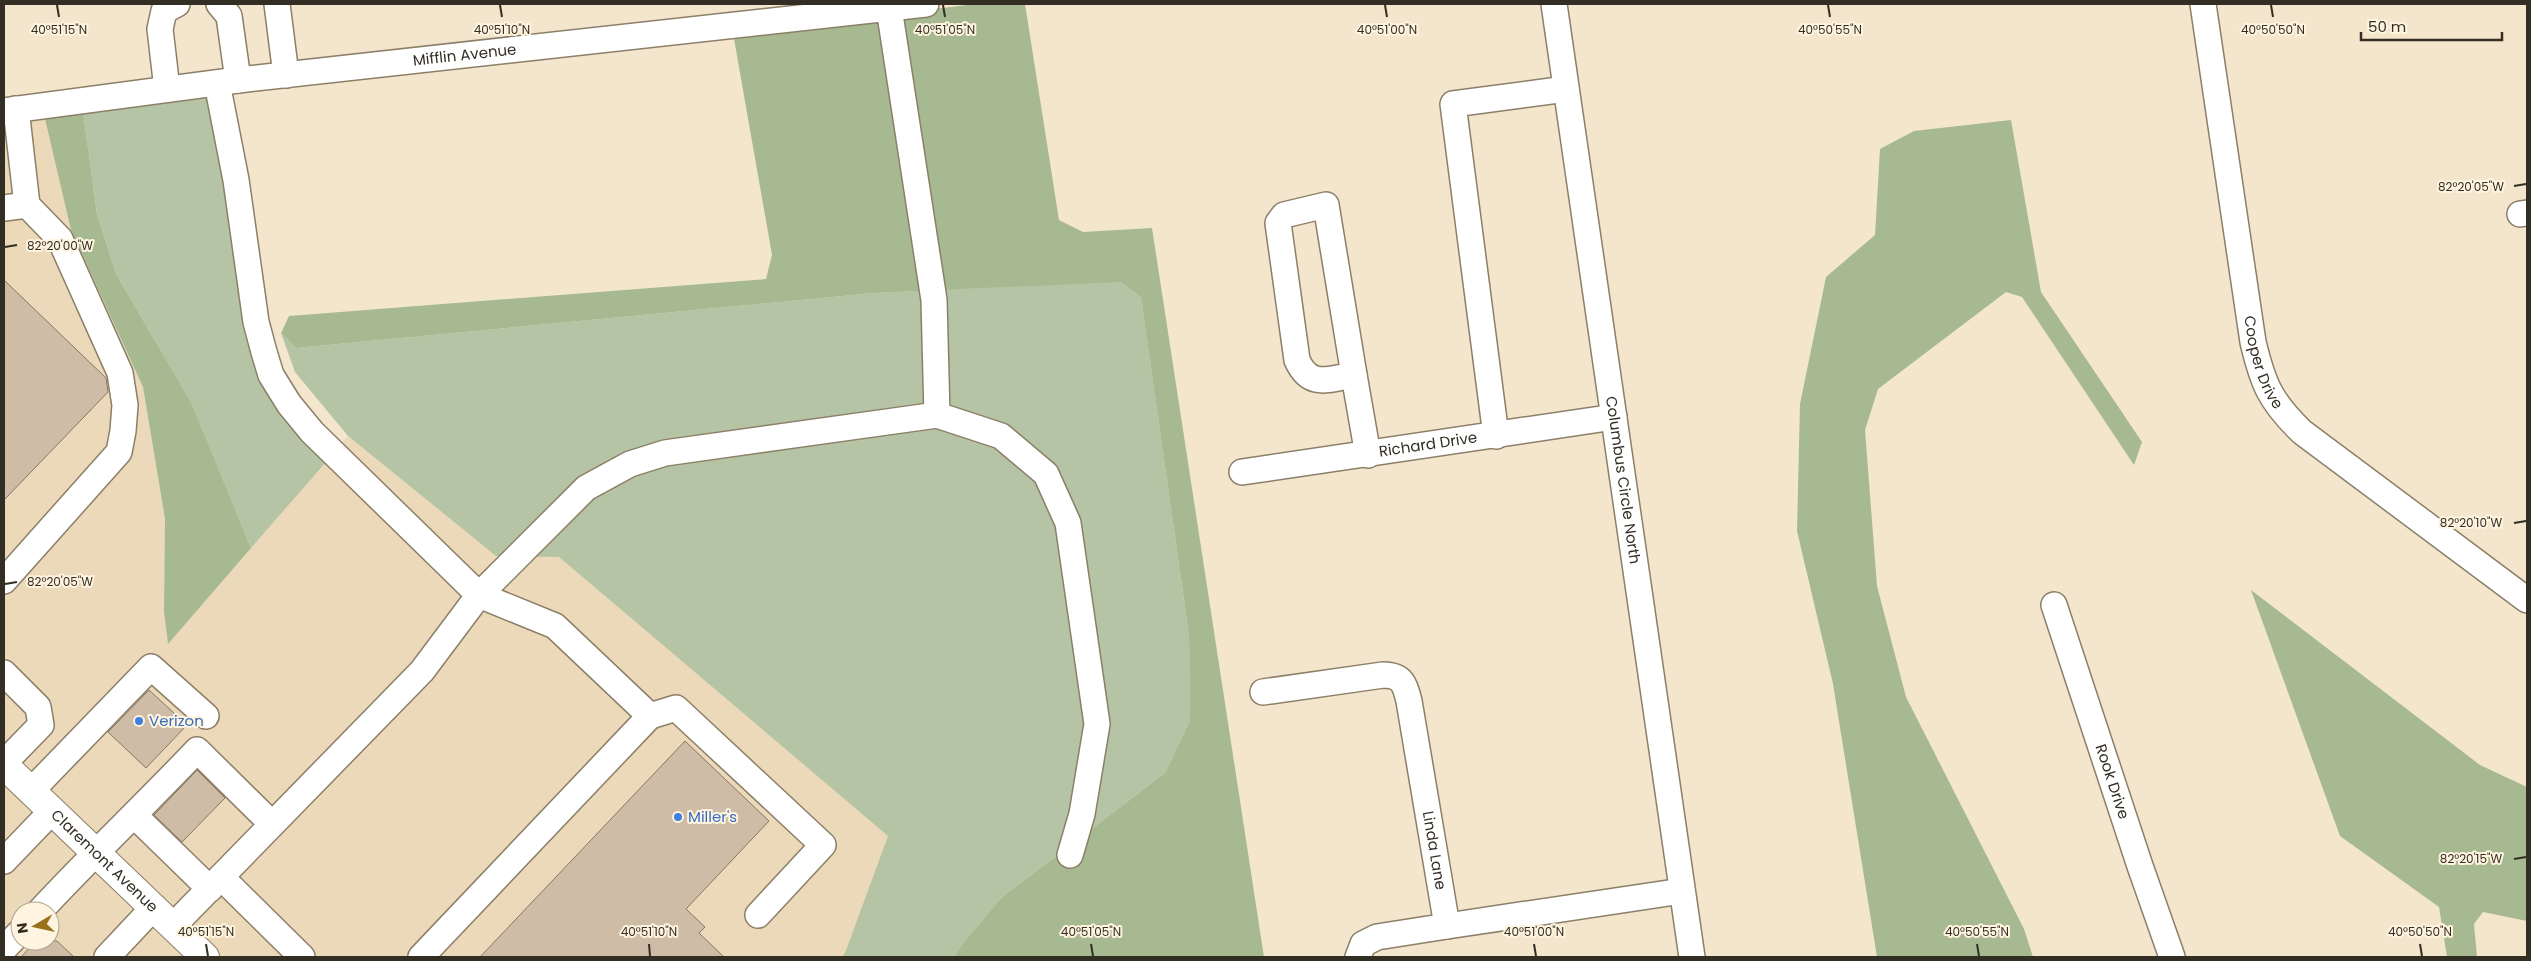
<svg xmlns="http://www.w3.org/2000/svg" width="2531" height="961" font-family="Poppins,sans-serif">
<rect width="100%" height="100%" fill="#f4e6cd"/>
<!-- built -->
<path fill="#ebd9b9" fill-rule="evenodd" d="M42 106 71 230 143 387 165 519 164 612 168 643 348 436 496 556 559 557 888 836 845 954 842 957H4V111ZM20 911H50V941H20Z"/>
<!-- green -->
<g fill="#b5c4a4">
<path d="M203 88 212 97 255 354 326 462 251 548 192 404 116 274 97 214 82 104Z"/>
<path d="M1121 281 1141 296 1189 635 1190 720 1165 773 1001 898 963 943 954 957H842L845 953 888 836 559 557 496 556 348 436 295 372 281 333 296 348 874 293Z"/>
</g>
<!-- forest -->
<g fill="#a7b991">
<path d="M976 4H1025L1059 220 1083 232 1152 228 1264 957H954L963 943 1001 898 1165 773 1190 720 1189 635 1141 297 1121 282 874 293 296 348 281 333 289 316 766 279 772 255 733 33Z"/>
<path d="M82 104 97 214 116 274 192 404 251 548 168 644 164 612 165 519 143 387 71 230 42 106Z"/>
<path d="M2011 120 2041 292 2142 442 2134 465 2022 297 2006 292 1878 389 1865 430 1877 586 1906 697 2024 929 2033 957H1877L1833 684 1797 531 1800 404 1826 277 1875 235 1880 149 1914 131Z"/>
<path d="M2251 590 2480 765 2527 787V921L2483 912 2474 924 2477 957H2447L2439 907 2340 836Z"/>
</g>
<!-- building -->
<g fill="#cebca6" stroke="#877662">
<path d="M4 280 106 378 108 392 4 500Z"/>
<path d="M149 690 187 725 146 768 108 732Z"/>
<path d="M685 741 769 821 686 909 705 927 699 933 724 957H480Z"/>
<path d="M197 770 225 798 182 842 154 815Z"/>
<path d="M36 941H57L74 957H21Z"/>
</g>
<g fill="none" stroke-linecap="round" stroke-linejoin="round">
<!-- minor casing -->
<g stroke="#8c7f68" stroke-width="28">
<g id="minor">
<path d="M219 4 229 16 238 80"/>
<path d="M277 4 286 75"/>
<path id="s1" d="M1554 4 1692 957"/>
<path id="s2" d="M2203 4 2253 342C2263 384 2270 401 2302 432L2527 600"/>
<path d="M889 8 934 300 937 415 1001 436 1046 474 1068 523 1097 724 1082 814 1070 855"/>
<path d="M217 83 236 180 256 322 264 352 271 375 289 404 312 432 479 595 555 626 650 716 421 957"/>
<path d="M167 89 160 29 164 11 177 4"/>
<path id="s3" d="M4 111 238 80 926 4"/>
<path d="M1326 205 1354 375C1328 379 1310 389 1297 360L1278 223 1284 215Z"/>
<path d="M4 208 27 205"/>
<path d="M2520 214 2527 213"/>
<path d="M1354 375 1368 455"/>
<path d="M1496 436 1453 104 1566 89"/>
<path id="s4" d="M1242 472 1614 417"/>
<path d="M4 581 119 452 123 431 125 405 120 373 60 239 27 205 16 109"/>
<path id="s5" d="M2054 605 2140 866 2172 957"/>
<path d="M4 673 38 707 41 725 4 763"/>
<path id="s6" d="M1263 692 1383 675C1402 675 1405 684 1409 701L1447 926 1682 891"/>
<path d="M650 716 676 708 823 845 758 915"/>
<path d="M31 791 151 667 206 716"/>
<path d="M135 816 210 889"/>
<path d="M4 861 52 811"/>
<path d="M221 877 302 957"/>
<path d="M40 911C91 856 145 805 197 750L272 824"/>
<path d="M173 926 422 671 479 595 586 488 630 464 665 453 937 415"/>
<path d="M4 949 20 932"/>
<path d="M107 957 154 907"/>
<path d="M1358 957 1363 944 1377 937 1447 926"/>
</g>
</g>
<!-- major casing -->
<g stroke="#8c7f68" stroke-width="30">
<g id="major">
<path id="s7" d="M4 765 205 957"/>
</g>
</g>
<!-- minor -->
<use href="#minor" stroke="#fff" stroke-width="25"/>
<!-- major -->
<use href="#major" stroke="#fff" stroke-width="28"/>
</g>
<!-- ticks -->
<path fill="none" stroke="#332e24" stroke-width="2" d="M57 5 59 17M500 5 502 17M943 5 945 17M1385 5 1387 17M1828 5 1830 17M2271 5 2273 17M2514 186 2526 184M5 247 17 245M2514 523 2526 521M5 584 17 582M2514 859 2526 857M206 944 208 956M649 944 650 956M1091 944 1093 956M1534 944 1536 956M1977 944 1979 956M2420 944 2422 956"/>
<!-- markers -->
<g fill="#3f7fe0" stroke="#fff4df" stroke-width="2">
<circle cx="139" cy="721" r="5"/>
<circle cx="678" cy="817" r="5"/>
</g>
<g text-anchor="middle" stroke-width="4" stroke-linejoin="round" paint-order="stroke">
<!-- street labels -->
<g font-size="15" fill="#332e24" stroke="#fff4df">
<text dy="5" stroke="none"><textPath href="#s3" startOffset="464">Mifflin Avenue</textPath></text>
<text dy="5" stroke="none"><textPath href="#s2" startOffset="364">Cooper Drive</textPath></text>
<text dy="5" stroke="none"><textPath href="#s4" startOffset="188">Richard Drive</textPath></text>
<text dy="5" stroke="none"><textPath href="#s1" startOffset="481">Columbus Circle North</textPath></text>
<text dy="5" stroke="none"><textPath href="#s5" startOffset="186">Rook Drive</textPath></text>
<text dy="5" stroke="none"><textPath href="#s6" startOffset="314">Linda Lane</textPath></text>
<text dy="5" stroke="none"><textPath href="#s7" startOffset="139">Claremont Avenue</textPath></text>
</g>
<!-- shop labels -->
<g font-size="15" fill="#366cbe" stroke="#fff4df" text-anchor="start">
<text x="149" y="726">Verizon</text>
<text x="688" y="822">Miller's</text>
</g>
</g>
<g font-size="12" text-anchor="middle" fill="#332e24" stroke="#fff4df" stroke-width="4" stroke-linejoin="round" paint-order="stroke">
<text x="59" y="34">40°51'15"N</text>
<text x="502" y="34">40°51'10"N</text>
<text x="945" y="34">40°51'05"N</text>
<text x="1387" y="34">40°51'00"N</text>
<text x="1830" y="34">40°50'55"N</text>
<text x="2273" y="34">40°50'50"N</text>
<text x="2471" y="191">82°20'05"W</text>
<text x="60" y="250">82°20'00"W</text>
<text x="2471" y="527">82°20'10"W</text>
<text x="60" y="586">82°20'05"W</text>
<text x="2471" y="863">82°20'15"W</text>
<text x="206" y="936">40°51'15"N</text>
<text x="649" y="936">40°51'10"N</text>
<text x="1091" y="936">40°51'05"N</text>
<text x="1534" y="936">40°51'00"N</text>
<text x="1977" y="936">40°50'55"N</text>
<text x="2420" y="936">40°50'50"N</text>
</g>
<!-- border -->
<rect width="2531" height="961" fill="none" stroke="#332e24" stroke-width="10"/>
<!-- north arrow -->
<g transform="translate(35 926) rotate(261)"><circle r="24" fill="#fff4df" stroke="#ada594"/>
<path d="M0-4L9 19L0 12L-9 19Z" fill="#99711d"/>
<text y="-8" font-size="14" font-weight="bold" text-anchor="middle" fill="#332e24">N</text>
</g>
<!-- scale -->
<path d="M2361 32v8h141v-8" fill="none" stroke="#332e24" stroke-width="2.5"/>
<text x="2368" y="32" font-size="15" fill="#332e24" stroke="#fff4df" stroke-width="4" paint-order="stroke">50 m</text>
</svg>
